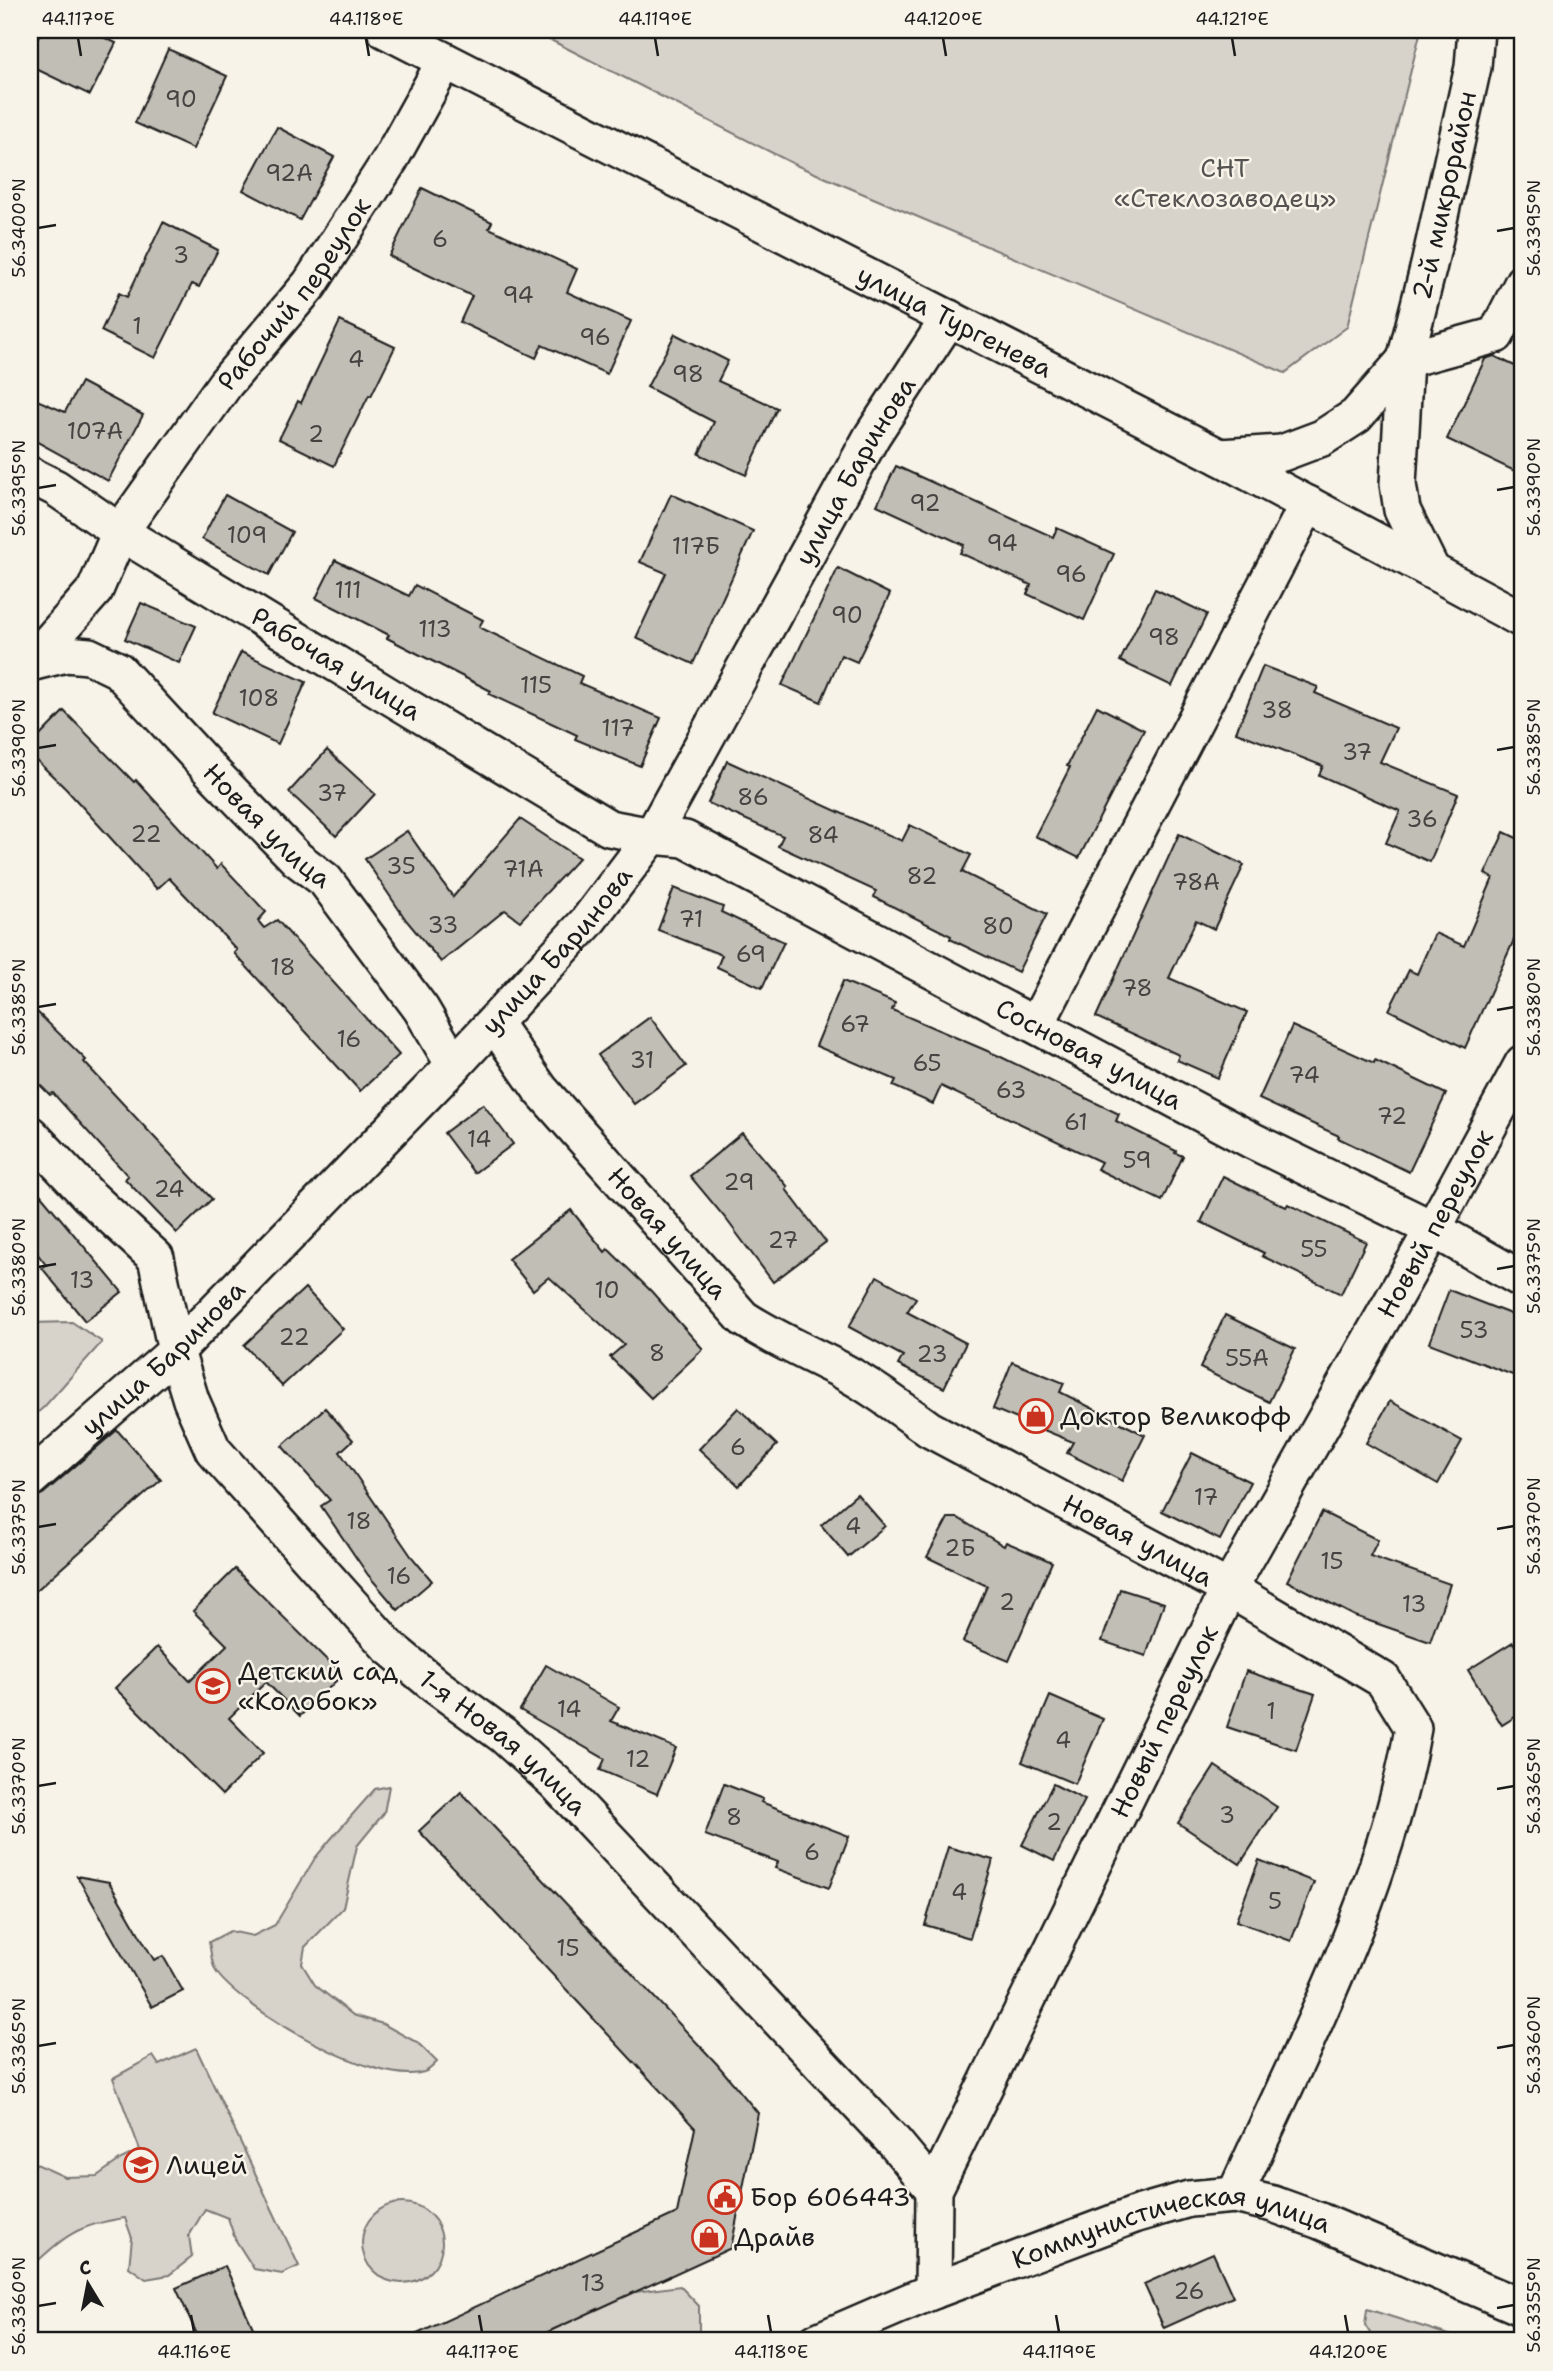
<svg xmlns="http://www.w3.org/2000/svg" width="1553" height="2371" font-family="'Shantell Sans',sans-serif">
<rect width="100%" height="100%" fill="#f7f3e8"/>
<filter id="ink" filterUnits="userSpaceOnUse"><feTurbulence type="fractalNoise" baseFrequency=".0143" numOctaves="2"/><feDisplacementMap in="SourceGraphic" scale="14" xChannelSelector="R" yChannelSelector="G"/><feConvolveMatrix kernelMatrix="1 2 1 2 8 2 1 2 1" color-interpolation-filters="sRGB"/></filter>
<g filter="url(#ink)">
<!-- green -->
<g fill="#d7d3cb" stroke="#7a7874" stroke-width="2">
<path d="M531 30H1421L1347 327 1285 373 798 166Z"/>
<path d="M72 1322 102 1342 44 1407 30 1419V1323Z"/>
<path d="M389 1786 384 1813 357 1846 343 1908 305 1947 302 1964 315 1985 353 2015 383 2024 418 2043 437 2062C434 2065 429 2071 424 2072 375 2087 246 2011 217 1973 211 1965 211 1951 209 1942L230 1931 253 1936 275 1925 315 1858 330 1840 375 1789Z"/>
<path d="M196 2048 299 2266 282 2274 254 2269 235 2239 228 2218 205 2209 189 2236 192 2257 169 2275 146 2279 129 2267 132 2238 125 2218C76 2225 65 2236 30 2268V2161L65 2177 97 2176 121 2159 140 2150 113 2078 153 2056 159 2065Z"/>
<circle cx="402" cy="2243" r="40"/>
<path d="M680 2286 699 2306V2334L691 2341H528L635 2292Z"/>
<path d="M1367 2309 1468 2341H1375L1365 2325Z"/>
</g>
<!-- building -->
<g fill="#c0beb5" stroke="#1c1c1c" stroke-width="2">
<path d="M42 30H88L116 43 90 95 30 66V54Z"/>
<path d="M168 49 227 76 193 149 135 123Z"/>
<path d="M277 127 334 157 300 220 243 190Z"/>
<path d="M422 188 492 222 489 228 577 269 567 292 631 321 607 374 542 345 536 358 460 322 472 296 389 256Z"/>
<path d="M163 222 218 250 199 287 192 284 155 358 101 331 119 293 127 297Z"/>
<path d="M340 321 395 347 371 396 369 395 334 466 279 439 298 401 301 403Z"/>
<path d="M675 334 728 361 718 381 777 408 746 475 699 454 714 422 647 387Z"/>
<path d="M1494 356 1523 370V475L1447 439 1485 359Z"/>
<path d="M81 382 143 415 108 481 30 438V397L65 412Z"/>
<path d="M896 466 1053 537 1057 528 1114 554 1084 620 1027 594 1031 585 960 553 964 545 877 505Z"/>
<path d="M671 494 753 531 693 664 636 638 666 573 640 562Z"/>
<path d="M225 495 292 532 269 575 202 539Z"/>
<path d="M335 560 409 596 415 585 483 620 479 627 582 676 579 683 661 718 640 766 575 739 577 735 489 694 491 691 387 638 389 635 316 598Z"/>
<path d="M838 568 890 594 857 662 841 655 821 702 782 685Z"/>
<path d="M1155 589 1207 614 1172 686 1120 661Z"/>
<path d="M141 603 196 626 179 663 125 639Z"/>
<path d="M241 652 306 682 278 744 212 713Z"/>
<path d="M1263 666 1318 687 1315 693 1396 728 1380 762 1458 794 1430 862 1386 843 1400 811 1319 775 1323 766 1236 732Z"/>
<path d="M1097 706 1144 730 1079 858 1035 836 1070 767 1067 766Z"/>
<path d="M64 711 134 782 136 780 217 869 221 864 266 912 258 921 264 928 277 920 399 1055 360 1091 234 953 237 950 169 878 157 889 66 789 30 754V746Z"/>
<path d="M327 750 375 794 336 836 289 792Z"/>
<path d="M727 761 902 841 910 825 971 855 962 872 1047 914 1018 972 950 939 951 936 874 897 876 891 778 846 783 836 708 803Z"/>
<path d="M520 819 579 858 520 921 505 910 441 962 406 920 365 859 407 831 453 897Z"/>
<path d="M1504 832 1523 841V920L1465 1048 1389 1010 1409 970 1417 974 1435 933 1464 946 1493 878 1485 874Z"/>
<path d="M1179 834 1244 865 1214 929 1196 920 1169 978 1247 1012 1218 1078 1177 1060 1179 1055 1096 1017Z"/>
<path d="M674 888 723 907 721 912 784 942 762 988 717 967 722 955 658 930Z"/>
<path d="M843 981 895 1003 892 1010 999 1056 1119 1114 1116 1121 1176 1151 1175 1153 1183 1156 1162 1201 1097 1169 1101 1162 941 1086 933 1104 893 1086 896 1080 816 1046Z"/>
<path d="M30 1005 86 1060 84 1062 212 1199 177 1233 125 1179 128 1176 53 1093 50 1095 30 1075Z"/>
<path d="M650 1017 686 1066 634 1104 598 1055Z"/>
<path d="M1292 1026 1374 1063 1375 1060 1446 1094 1409 1172 1338 1138 1339 1136 1259 1099Z"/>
<path d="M483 1104 513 1144 474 1173 444 1133Z"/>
<path d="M742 1133 788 1187 786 1189 826 1242 773 1282 726 1219 690 1176Z"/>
<path d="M1223 1176 1286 1207 1288 1204 1366 1242 1341 1294 1262 1256 1264 1253 1201 1222Z"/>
<path d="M30 1182 122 1292 85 1321 42 1268 46 1265 30 1244Z"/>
<path d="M571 1210 605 1252 608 1249 651 1291 703 1349 651 1398 610 1357 624 1345 549 1277 533 1290 508 1259Z"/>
<path d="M877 1276 916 1298 907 1312 966 1343 944 1388 898 1365 903 1356 849 1327Z"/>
<path d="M305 1288 343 1329 282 1386 244 1345Z"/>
<path d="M1449 1290 1523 1319V1379L1429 1343Z"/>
<path d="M1225 1315 1295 1349 1269 1402 1200 1368Z"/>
<path d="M1012 1362 1064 1383 1060 1392 1145 1435 1122 1481 1067 1453 1073 1442 993 1409Z"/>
<path d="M1390 1401 1462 1441 1438 1484 1366 1443Z"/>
<path d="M325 1408 353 1440 340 1452 411 1556 432 1581 398 1610 368 1575 321 1506 330 1500 282 1446Z"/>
<path d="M738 1408 777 1445 739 1486 699 1449Z"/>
<path d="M117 1430 161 1480 30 1596V1499L43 1494Z"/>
<path d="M1192 1453 1250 1482 1220 1540 1162 1511Z"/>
<path d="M857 1494 885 1526 848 1557 821 1525Z"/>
<path d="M1322 1512 1378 1540 1370 1556 1450 1584 1430 1642 1355 1616 1287 1581Z"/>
<path d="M948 1518H958L1004 1546 1006 1542 1052 1562 1009 1661 963 1642 987 1586 927 1557Z"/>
<path d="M235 1569 342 1675 300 1716 266 1682 229 1718 263 1753 222 1795 115 1688 157 1647 190 1681 227 1645 193 1611Z"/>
<path d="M1120 1589 1164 1603 1146 1656 1102 1641Z"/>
<path d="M1513 1642 1523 1659V1712L1502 1725 1468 1670Z"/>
<path d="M546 1665 619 1707 611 1721 676 1748 657 1794 600 1770 605 1759 520 1710Z"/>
<path d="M1246 1671 1315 1694 1296 1750 1227 1727Z"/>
<path d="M1050 1696 1103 1719 1075 1784 1022 1762Z"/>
<path d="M1215 1766 1277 1807 1240 1864 1178 1823Z"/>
<path d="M724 1784 763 1799 761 1802 849 1836 829 1888 775 1868 778 1862 705 1835Z"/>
<path d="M1053 1784 1085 1800 1054 1861 1022 1845Z"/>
<path d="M461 1792 717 2064 758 2113 731 2248 528 2341H402L677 2213 695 2128 419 1831Z"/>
<path d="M948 1847 993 1860 970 1938 925 1925Z"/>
<path d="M1259 1860 1314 1882 1291 1941 1236 1921Z"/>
<path d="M77 1876 109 1882 154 1960 163 1956 183 1991 152 2007Z"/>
<path d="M1213 2253 1233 2297 1164 2328 1144 2284Z"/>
<path d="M225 2266 259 2341H200L176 2288Z"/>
</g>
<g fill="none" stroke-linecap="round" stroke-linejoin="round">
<!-- minor casing -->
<g stroke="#1c1c1c" stroke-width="40">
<g id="minor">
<path id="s1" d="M385 30 1220 457 1523 620"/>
<path d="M1220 457 1282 453 1322 438 1356 416 1405 360 1496 335 1523 282"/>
<path id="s2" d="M30 475 56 488 120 532 391 697 609 828 652 836 685 839 1253 1141 1433 1229 1523 1280"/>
<path id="s3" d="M1432 571 1402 510 1398 484 1405 360 1429 265 1473 67 1476 30"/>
<path id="s4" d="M34 662 66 654 89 656 118 670 215 775 297 859 325 880 421 1009 454 1065"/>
<path id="s5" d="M30 664 95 590 120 532 225 384 310 284 390 160 445 61"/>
<path id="s6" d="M494 1023 540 1089 743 1318C773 1338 806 1352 839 1369 871 1386 900 1408 929 1429L1229 1589 1383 1680 1413 1728C1386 1889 1302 2047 1235 2195"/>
<path d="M1036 1025 1308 504"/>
<path id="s7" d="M30 1134 88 1195 156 1258 176 1351 191 1400 213 1450 389 1647 436 1686 503 1735 556 1783 895 2143 934 2190"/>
<path id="s8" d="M30 1479 176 1351 454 1065 587 922 652 836 872 436 949 318"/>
<path id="s9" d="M933 2291 934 2190 1229 1589 1433 1229 1523 1063"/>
<path id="s10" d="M817 2341 933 2291 1137 2214 1189 2199 1235 2195 1273 2204 1320 2221 1523 2308"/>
</g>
</g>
<!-- minor -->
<use href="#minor" stroke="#f7f3e8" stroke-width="35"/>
</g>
</g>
<!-- ticks -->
<path fill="none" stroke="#1c1c1c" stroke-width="2.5" d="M78 38 81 56M366 38 369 56M655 38 658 56M943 38 946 56M1232 38 1235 56M38 228 56 225M1497 231 1514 228M38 488 56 485M1497 490 1514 487M38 748 56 745M1497 750 1514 747M38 1007 56 1004M1497 1010 1514 1007M38 1267 56 1264M1497 1269 1514 1266M38 1527 56 1524M1497 1529 1514 1526M38 1786 56 1783M1497 1789 1514 1786M38 2046 56 2043M1497 2048 1514 2045M38 2306 56 2303M1497 2308 1514 2305M191 2315 194 2332M479 2315 482 2332M768 2315 771 2332M1056 2315 1059 2332M1345 2315 1348 2332"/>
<!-- icons -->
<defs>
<g id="shop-ring" transform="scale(1.75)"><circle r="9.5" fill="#f7f3e8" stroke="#c8321e" stroke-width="1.5"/><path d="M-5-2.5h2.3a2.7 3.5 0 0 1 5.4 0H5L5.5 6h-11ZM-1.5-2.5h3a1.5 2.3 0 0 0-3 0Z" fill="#c8321e"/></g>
<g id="school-ring" transform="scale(1.75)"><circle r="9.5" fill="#f7f3e8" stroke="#c8321e" stroke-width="1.5"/><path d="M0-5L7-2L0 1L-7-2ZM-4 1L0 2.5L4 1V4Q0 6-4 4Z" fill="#c8321e"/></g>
<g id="civic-ring" transform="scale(1.75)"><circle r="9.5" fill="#f7f3e8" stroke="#c8321e" stroke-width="1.5"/><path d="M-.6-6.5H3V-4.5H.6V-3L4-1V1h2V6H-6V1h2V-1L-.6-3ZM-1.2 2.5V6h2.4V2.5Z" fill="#c8321e"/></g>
</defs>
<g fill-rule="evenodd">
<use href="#shop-ring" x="1036" y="1416"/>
<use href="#school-ring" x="213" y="1686"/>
<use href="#school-ring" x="141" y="2165"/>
<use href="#civic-ring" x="725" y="2197"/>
<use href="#shop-ring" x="709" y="2237"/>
</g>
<g text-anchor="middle" stroke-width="5" stroke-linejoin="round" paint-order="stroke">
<!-- number labels -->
<g font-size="23" fill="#454442">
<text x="181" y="107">90</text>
<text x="289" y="181">92А</text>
<text x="440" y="247">6</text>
<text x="181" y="263">3</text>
<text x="518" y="303">94</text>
<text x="137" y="334">1</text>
<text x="595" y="345">96</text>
<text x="356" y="367">4</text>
<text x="688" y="382">98</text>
<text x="95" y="439">107А</text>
<text x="316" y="442">2</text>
<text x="925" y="511">92</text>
<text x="247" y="543">109</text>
<text x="1002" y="551">94</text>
<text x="696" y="554">117Б</text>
<text x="1071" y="582">96</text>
<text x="348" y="598">111</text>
<text x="847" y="623">90</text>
<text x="435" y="637">113</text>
<text x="1164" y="645">98</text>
<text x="536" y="693">115</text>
<text x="259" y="706">108</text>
<text x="1277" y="718">38</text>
<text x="618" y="736">117</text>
<text x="1357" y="760">37</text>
<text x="332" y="801">37</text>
<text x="753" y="805">86</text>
<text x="1422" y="827">36</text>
<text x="146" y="842">22</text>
<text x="823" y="843">84</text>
<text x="401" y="874">35</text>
<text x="523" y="877">71А</text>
<text x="922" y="884">82</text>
<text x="1196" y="890">78А</text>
<text x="691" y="927">71</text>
<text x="443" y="933">33</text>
<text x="998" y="934">80</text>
<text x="751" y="962">69</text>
<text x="283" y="975">18</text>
<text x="1137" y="996">78</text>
<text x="855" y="1032">67</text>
<text x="349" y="1047">16</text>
<text x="642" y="1068">31</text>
<text x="927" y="1071">65</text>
<text x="1304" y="1083">74</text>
<text x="1011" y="1098">63</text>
<text x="1392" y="1124">72</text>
<text x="1076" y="1130">61</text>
<text x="479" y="1147">14</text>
<text x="1137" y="1168">59</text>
<text x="739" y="1190">29</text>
<text x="169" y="1197">24</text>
<text x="783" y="1248">27</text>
<text x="1314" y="1257">55</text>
<text x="82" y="1288">13</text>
<text x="607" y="1298">10</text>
<text x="1474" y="1338">53</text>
<text x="294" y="1345">22</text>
<text x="657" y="1361">8</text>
<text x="932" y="1362">23</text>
<text x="1247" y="1366">55А</text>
<text x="738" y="1455">6</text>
<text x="1206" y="1505">17</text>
<text x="359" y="1529">18</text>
<text x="853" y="1534">4</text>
<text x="960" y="1556">2Б</text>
<text x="1332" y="1569">15</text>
<text x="399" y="1584">16</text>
<text x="1007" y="1610">2</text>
<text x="1414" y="1612">13</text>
<text x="569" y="1717">14</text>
<text x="1271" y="1719">1</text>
<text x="1063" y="1748">4</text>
<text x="638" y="1767">12</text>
<text x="1227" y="1823">3</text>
<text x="734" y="1825">8</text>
<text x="1054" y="1830">2</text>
<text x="812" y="1860">6</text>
<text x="959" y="1900">4</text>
<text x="1275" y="1909">5</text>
<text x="568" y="1956">15</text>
<text x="593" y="2291">13</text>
<text x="1189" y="2299">26</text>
</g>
<!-- park labels -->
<g font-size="26" fill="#545351" stroke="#f7f3e8">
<text x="1225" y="177">СНТ<tspan x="1225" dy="30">«Стеклозаводец»</tspan></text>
</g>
<!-- street labels -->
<g font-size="26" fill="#1c1c1c" stroke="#f7f3e8">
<text dy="9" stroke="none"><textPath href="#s3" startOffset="388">2-й микрорайон</textPath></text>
<text dy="9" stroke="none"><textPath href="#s5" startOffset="457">Рабочий переулок</textPath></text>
<text dy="9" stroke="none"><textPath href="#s1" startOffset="640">улица Тургенева</textPath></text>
<text dy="9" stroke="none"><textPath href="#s8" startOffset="1314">улица Баринова</textPath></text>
<text dy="9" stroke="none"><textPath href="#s2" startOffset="360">Рабочая улица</textPath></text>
<text dy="9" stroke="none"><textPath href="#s4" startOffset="304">Новая улица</textPath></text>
<text dy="9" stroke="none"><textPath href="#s8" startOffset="747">улица Баринова</textPath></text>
<text dy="9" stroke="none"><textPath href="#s2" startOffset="1213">Сосновая улица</textPath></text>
<text dy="9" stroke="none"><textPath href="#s9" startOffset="1190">Новый переулок</textPath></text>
<text dy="9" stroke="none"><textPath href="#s6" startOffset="273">Новая улица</textPath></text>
<text dy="9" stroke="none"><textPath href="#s8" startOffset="180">улица Баринова</textPath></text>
<text dy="9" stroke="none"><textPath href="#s6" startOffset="840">Новая улица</textPath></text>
<text dy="9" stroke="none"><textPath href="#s9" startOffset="623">Новый переулок</textPath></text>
<text dy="9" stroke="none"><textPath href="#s7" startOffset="791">1-я Новая улица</textPath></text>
<text dy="9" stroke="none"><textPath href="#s10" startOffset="378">Коммунистическая улица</textPath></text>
</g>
<!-- poi labels -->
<g font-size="26" fill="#1c1c1c" stroke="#f7f3e8" text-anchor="start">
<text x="1060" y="1425">Доктор Великофф</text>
<text x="238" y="1680">Детский сад<tspan x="238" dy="30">«Колобок»</tspan></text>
<text x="166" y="2174">Лицей</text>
<text x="750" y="2206">Бор 606443</text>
<text x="734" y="2246">Драйв</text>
</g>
</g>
<!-- margin -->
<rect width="1553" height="2371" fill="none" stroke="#f7f3e8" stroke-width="77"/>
<!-- north arrow -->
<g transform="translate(88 2284) rotate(350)" stroke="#f7f3e8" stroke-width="5" paint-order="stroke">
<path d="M0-5L12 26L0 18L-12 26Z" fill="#1c1c1c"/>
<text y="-10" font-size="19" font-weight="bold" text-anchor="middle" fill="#1c1c1c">С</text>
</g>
<rect x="38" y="38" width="1476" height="2294" fill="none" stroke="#1c1c1c" stroke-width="2.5"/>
<g font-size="18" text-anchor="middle" fill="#1c1c1c">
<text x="78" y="25">44.117°E</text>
<text x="366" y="25">44.118°E</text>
<text x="655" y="25">44.119°E</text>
<text x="943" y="25">44.120°E</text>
<text x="1232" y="25">44.121°E</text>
<text transform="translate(1534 228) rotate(-90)" y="6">56.3395°N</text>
<text transform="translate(19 228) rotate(-90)" y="6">56.3400°N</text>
<text transform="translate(1534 487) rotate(-90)" y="6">56.3390°N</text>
<text transform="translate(19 488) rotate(-90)" y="6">56.3395°N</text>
<text transform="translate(1534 747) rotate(-90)" y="6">56.3385°N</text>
<text transform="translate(19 748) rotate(-90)" y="6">56.3390°N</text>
<text transform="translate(1534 1007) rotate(-90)" y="6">56.3380°N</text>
<text transform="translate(19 1007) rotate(-90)" y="6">56.3385°N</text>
<text transform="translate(1534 1266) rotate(-90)" y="6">56.3375°N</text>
<text transform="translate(19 1267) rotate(-90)" y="6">56.3380°N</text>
<text transform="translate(1534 1526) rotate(-90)" y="6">56.3370°N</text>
<text transform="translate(19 1527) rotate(-90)" y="6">56.3375°N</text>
<text transform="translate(1534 1786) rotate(-90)" y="6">56.3365°N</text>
<text transform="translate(19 1786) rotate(-90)" y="6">56.3370°N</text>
<text transform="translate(1534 2045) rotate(-90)" y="6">56.3360°N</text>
<text transform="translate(19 2046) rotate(-90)" y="6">56.3365°N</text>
<text transform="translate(1534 2305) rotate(-90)" y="6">56.3355°N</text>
<text transform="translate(19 2306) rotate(-90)" y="6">56.3360°N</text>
<text x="194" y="2358">44.116°E</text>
<text x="482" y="2358">44.117°E</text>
<text x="771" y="2358">44.118°E</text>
<text x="1059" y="2358">44.119°E</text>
<text x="1348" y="2358">44.120°E</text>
</g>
</svg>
